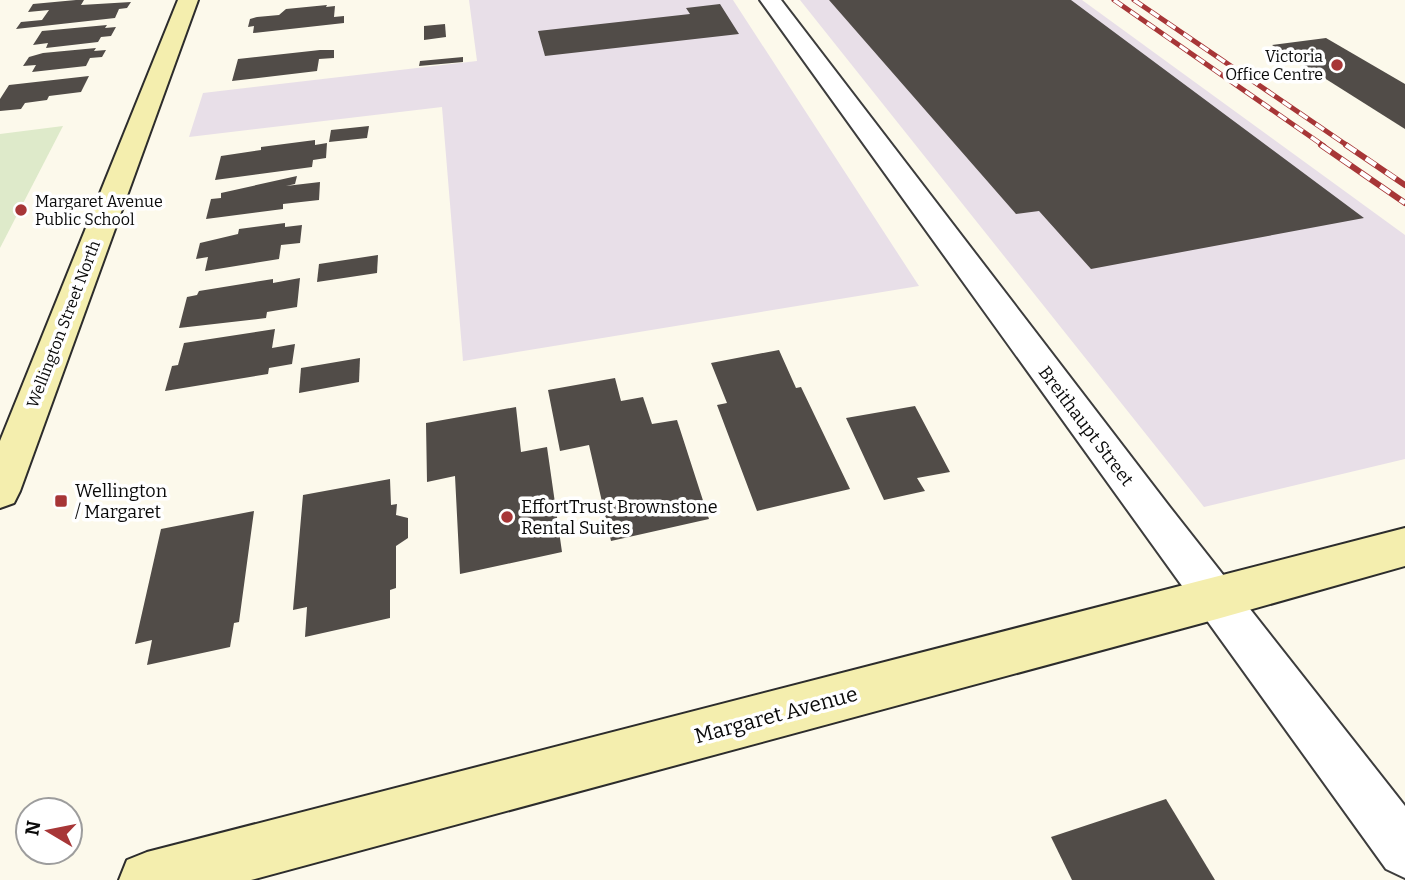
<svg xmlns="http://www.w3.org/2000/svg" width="1405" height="880" font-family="Bitter,serif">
<rect width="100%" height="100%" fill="#fcf9eb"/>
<!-- industrial -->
<g fill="#e8dfe8">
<path d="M469 0H733L919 286 463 361 442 107 189 137 203 93 477 61Z"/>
<path d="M800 0H1082L1405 235V459L1204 507Z"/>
</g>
<!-- pitch -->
<path fill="#deeaca" d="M63 126 0 248V134Z"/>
<!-- building -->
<g fill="#514c48">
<path d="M76 0H84L81 5 131 2 127 8 119 9 115 18 16 29 21 22 42 20 49 10 28 12 33 4Z"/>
<path d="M829 0H1071L1364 218 1091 269 1039 211 1016 214Z"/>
<path d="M720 4 739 34 545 56 538 31 690 14 686 8Z"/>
<path d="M327 5 326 7 335 6 334 17 344 16V23L253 33 254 26 248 27 250 19 257 17 279 15 286 9Z"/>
<path d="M445 24 446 37 424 40V26Z"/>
<path d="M107 25 105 28 116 27 111 36 101 37 98 42 46 48 48 43 33 45 42 31Z"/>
<path d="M1326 38 1405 84V129L1272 45Z"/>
<path d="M96 48 94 51 106 50 102 57 90 58 86 66 32 72 36 65 23 66 29 57 43 53Z"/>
<path d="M320 50H334V58L319 59 317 71 232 81 238 59Z"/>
<path d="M463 57V62L419 66 420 61Z"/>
<path d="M89 76 81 92 49 96 47 100 25 103 21 109 0 111V99L9 85Z"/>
<path d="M369 126 367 138 329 142 331 130Z"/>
<path d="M315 140V145L327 143 326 158 313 160 312 167 215 180 221 156 261 150V147Z"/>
<path d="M297 176 295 184 286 186 320 182 319 200 283 204V209L206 219 211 199 221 198V193Z"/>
<path d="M285 223V227L302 225 300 243 281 245 279 259 205 271 208 257 196 259 200 243 238 234 239 229Z"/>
<path d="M378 255 377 273 317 282 319 264Z"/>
<path d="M300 278 297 307 267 312 266 318 179 328 187 297 197 295 199 291 273 279V283Z"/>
<path d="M275 329 272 348 295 344 292 364 269 368 268 374 165 391 172 366 178 365 184 343Z"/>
<path d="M779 350 796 388 801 387 850 489 757 511 717 405 727 403 711 363Z"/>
<path d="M360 358 359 382 299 393 301 368Z"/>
<path d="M615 378 621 401 643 397 652 424 677 420 709 519 611 541 589 445 560 451 548 390Z"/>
<path d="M915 406 950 472 917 478 925 491 884 500 846 418Z"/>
<path d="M516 407 521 452 547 447 562 552 460 574 455 476 427 482 426 423Z"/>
<path d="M390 479 391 505 397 504 396 515 408 518V538L396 546V588L390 590V618L305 637 307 607 293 610 303 495Z"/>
<path d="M254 511 239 622 234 623 230 647 147 665 152 640 135 644 161 529Z"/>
<path d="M1166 799 1215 880H1072L1051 837Z"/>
</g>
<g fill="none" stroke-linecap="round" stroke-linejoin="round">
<!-- street casing -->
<g stroke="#3d3d3d" stroke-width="4">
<path id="street" d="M760 0H781L1169 506 1405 806V878L1386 869Z"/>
</g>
<!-- secondary casing -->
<g stroke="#2c2c2c" stroke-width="4">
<g id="secondary">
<path d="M178 0H198L20 491 14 503 0 508V441Z"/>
<path d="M1405 528V566L1217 619 251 880H119L127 860 147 852Z"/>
</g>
</g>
<!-- street -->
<use href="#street" fill="#fff" fill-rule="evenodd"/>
<!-- secondary -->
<use href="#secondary" fill="#f4eeae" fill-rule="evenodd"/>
<!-- rail-far1 casing -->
<g stroke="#a73637" stroke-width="5">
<g id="rail-far1">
<path d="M1114 0 1324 146"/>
<path d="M1134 0 1348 146"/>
</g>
</g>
<!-- rail casing -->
<g stroke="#a73637" stroke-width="6">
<g id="rail">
<path d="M1321 145 1405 203"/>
<path d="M1346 145 1405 185"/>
</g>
</g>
<!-- rail-far1 -->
<use href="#rail-far1" stroke="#fff" stroke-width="3.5" stroke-dasharray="10" stroke-linecap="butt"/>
<!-- rail -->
<use href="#rail" stroke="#fff" stroke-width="4.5" stroke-dasharray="12" stroke-linecap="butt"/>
</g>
<!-- markers -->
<g fill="#a73637" stroke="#fff" stroke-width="2.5">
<circle cx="1337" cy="65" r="7"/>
<circle cx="21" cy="210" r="7"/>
<rect x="54" y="494" width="14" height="14" rx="3.5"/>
<circle cx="507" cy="517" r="7"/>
</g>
<g text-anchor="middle" stroke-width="7" stroke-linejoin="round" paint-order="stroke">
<!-- far-poi labels -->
<g font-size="16" fill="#0a0a0a" stroke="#fff" text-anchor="end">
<text x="1323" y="62">Victoria<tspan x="1323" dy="18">Office Centre</tspan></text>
<text x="35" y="207" text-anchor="start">Margaret Avenue<tspan x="35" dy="18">Public School</tspan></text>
</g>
<!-- far-street labels -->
<g font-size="16" fill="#0a0a0a" stroke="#fff">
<text transform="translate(63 324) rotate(-69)" y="6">Wellington Street North</text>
</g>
<!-- street labels -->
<g font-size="18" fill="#0a0a0a" stroke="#fff">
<text transform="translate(1086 426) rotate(53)" y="6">Breithaupt Street</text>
</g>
<!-- poi labels -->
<g font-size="18" fill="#0a0a0a" stroke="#fff" text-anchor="start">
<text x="75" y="497">Wellington<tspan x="75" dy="21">/ Margaret</tspan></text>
<text x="521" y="513">EffortTrust Brownstone<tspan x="521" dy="21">Rental Suites</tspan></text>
</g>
<!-- near-street labels -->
<g font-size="21" fill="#0a0a0a" stroke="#fff">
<text transform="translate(776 715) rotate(-15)" y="7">Margaret Avenue</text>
</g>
</g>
<!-- north arrow -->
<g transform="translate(49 831) rotate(280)"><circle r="33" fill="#ffffff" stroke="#9d9d9d" stroke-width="2"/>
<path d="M0-5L12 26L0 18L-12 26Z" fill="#a73637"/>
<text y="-10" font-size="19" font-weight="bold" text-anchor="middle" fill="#0a0a0a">N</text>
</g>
</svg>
